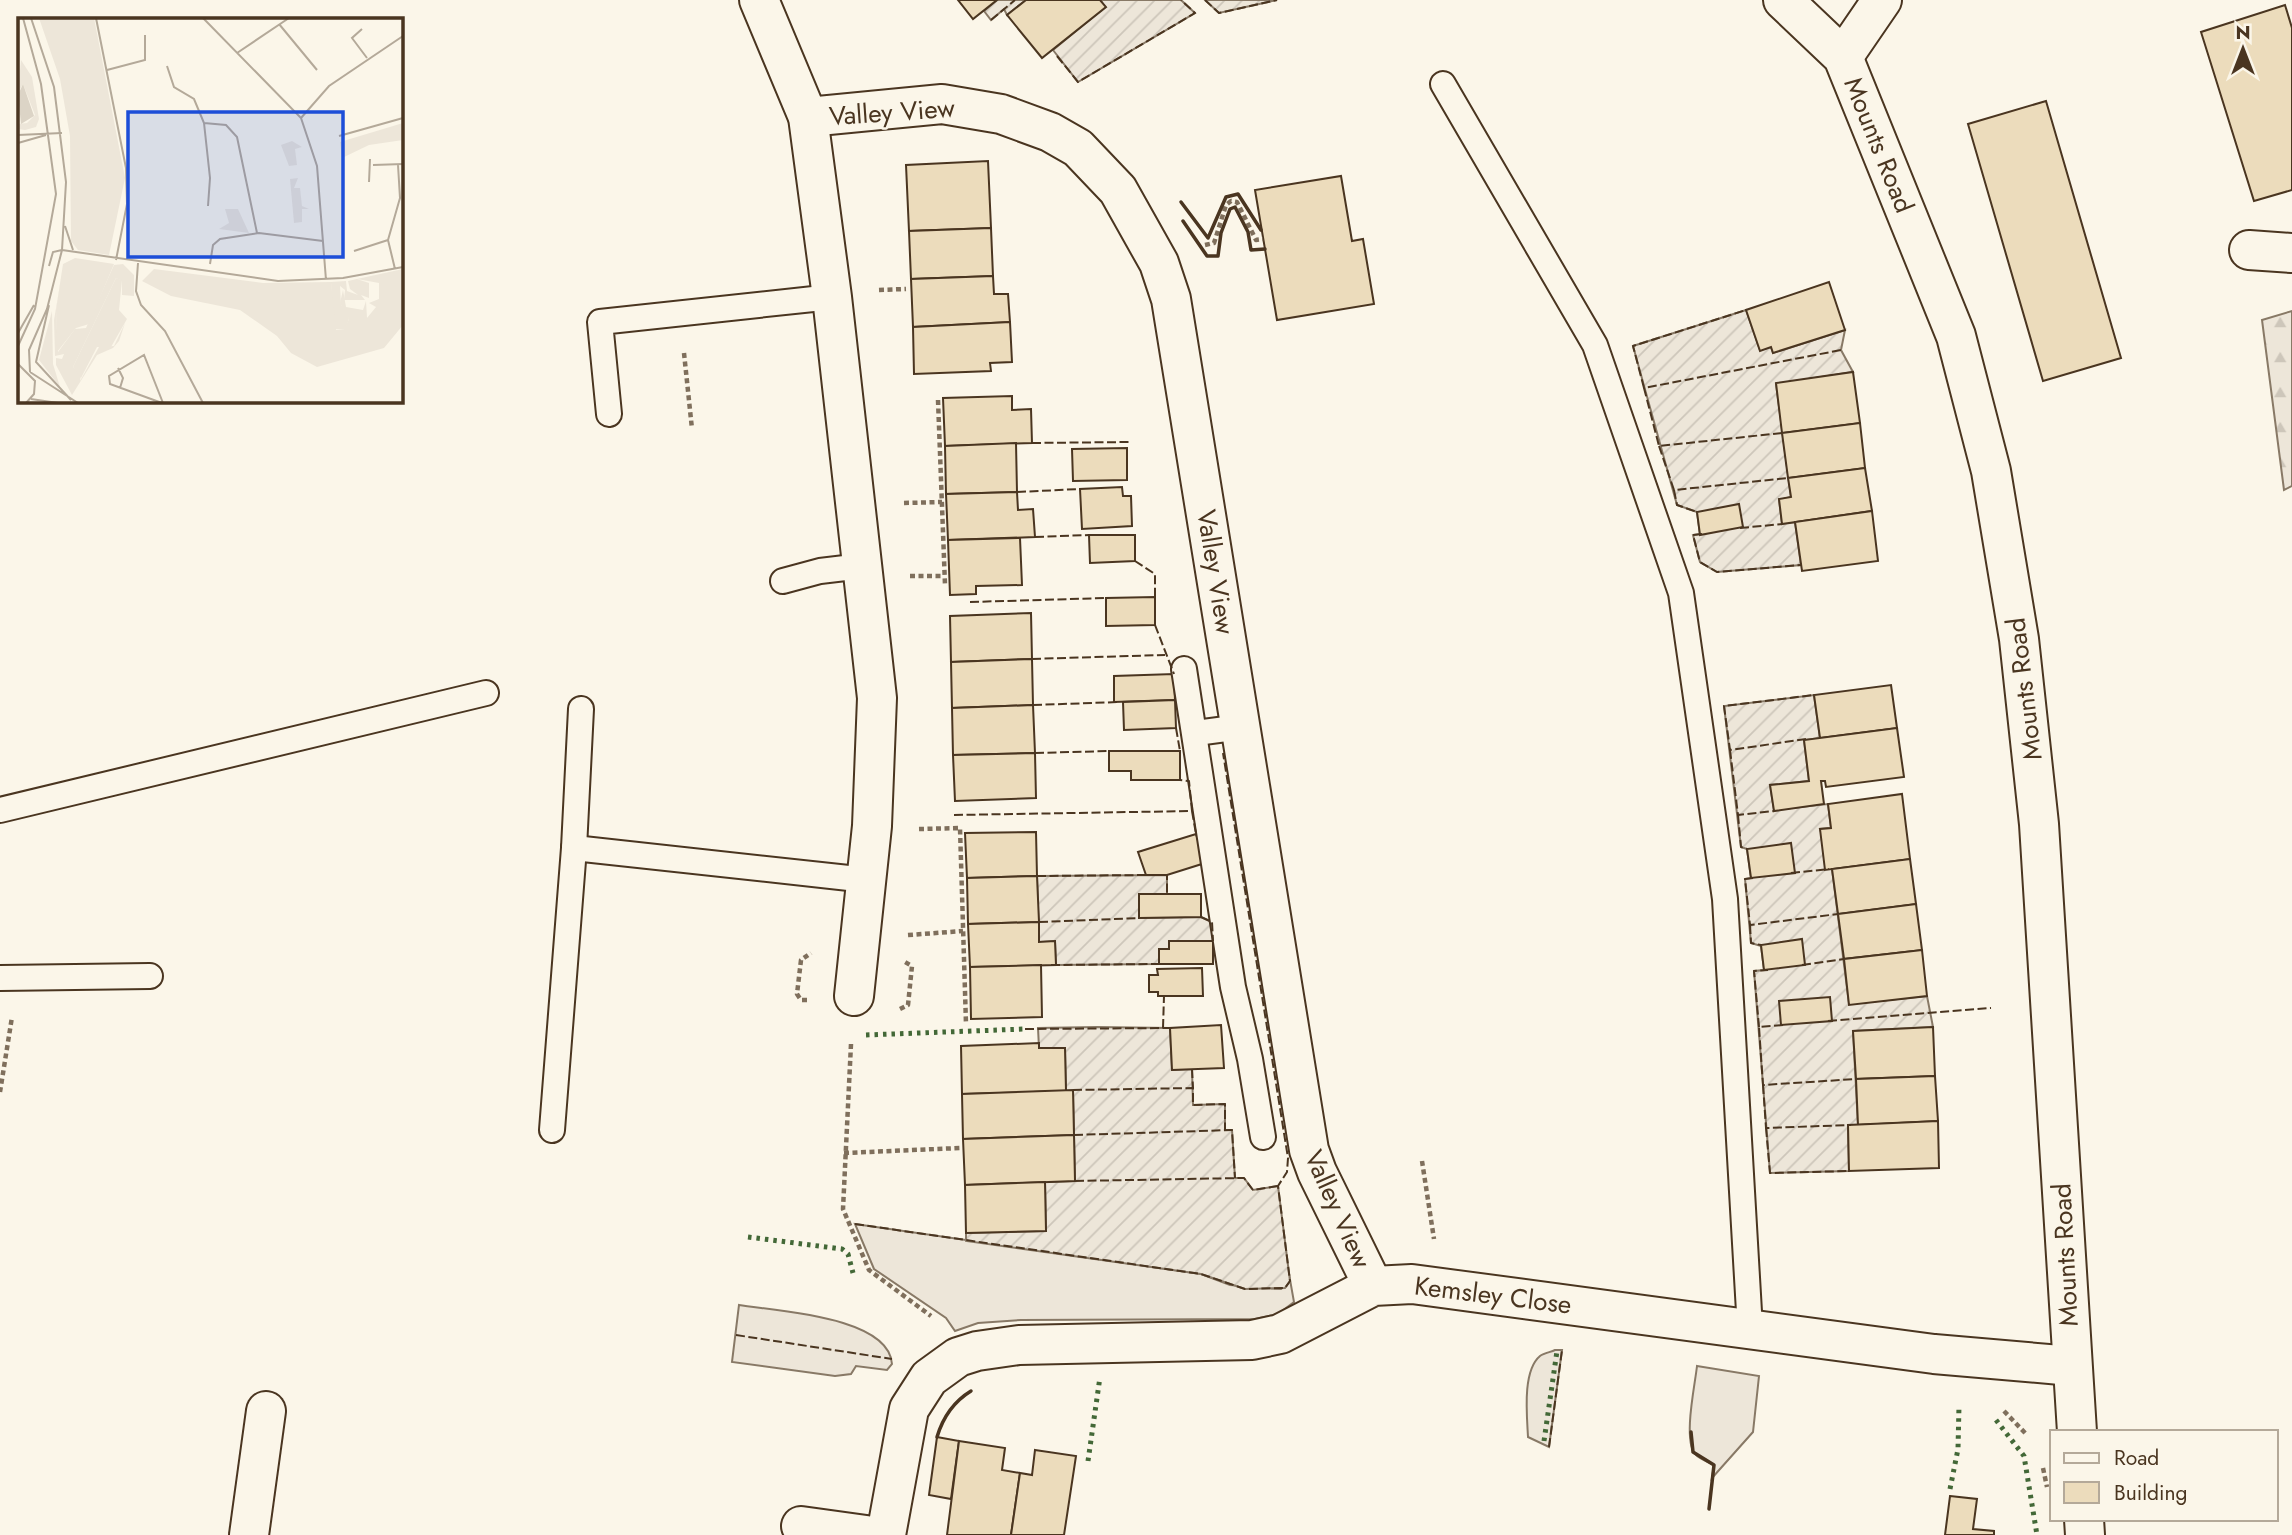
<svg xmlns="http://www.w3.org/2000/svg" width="2292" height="1535" font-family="Jost,sans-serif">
<defs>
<pattern id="forest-firs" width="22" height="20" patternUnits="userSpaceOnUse" patternTransform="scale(1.75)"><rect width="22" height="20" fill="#ede6d9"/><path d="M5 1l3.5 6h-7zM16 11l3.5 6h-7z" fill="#cdc6ba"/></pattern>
<pattern id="garden-furrows" width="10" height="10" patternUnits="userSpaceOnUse" patternTransform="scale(1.75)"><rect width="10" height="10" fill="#ede6d9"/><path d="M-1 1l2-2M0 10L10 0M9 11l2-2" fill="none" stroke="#cdc6ba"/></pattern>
</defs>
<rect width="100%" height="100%" fill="#fbf6e9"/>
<!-- grass -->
<g fill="#ede6d9" stroke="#887966" stroke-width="2">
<path d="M855 1224 1201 1274 1230 1285 1281 1289 1290 1281 1289 1274 1294 1302 1278 1314 1255 1319 1021 1320 978 1323 955 1331 946 1318 874 1269Z"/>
<path d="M739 1305C774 1311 889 1316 892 1364L887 1370 856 1366 851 1374 835 1376 732 1362Z"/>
<path d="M1555 1350H1562L1549 1447 1528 1437C1527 1416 1522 1371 1540 1356 1544 1353 1551 1352 1555 1350Z"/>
<path d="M1697 1366 1759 1376 1753 1432 1712 1478 1714 1465C1708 1462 1699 1459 1695 1454 1683 1439 1695 1385 1697 1366Z"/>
</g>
<!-- forest -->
<path fill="url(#forest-firs)" stroke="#887966" stroke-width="2" d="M2292 311V486L2284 490 2262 320Z"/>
<!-- garden -->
<g fill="url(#garden-furrows)" stroke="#887966" stroke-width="2">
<path d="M997 0H1026L1007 15 1004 9 991 20 984 11Z"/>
<path d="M1100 0H1181L1195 13 1078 82 1053 50 1105 7Z"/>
<path d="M1205 0H1277L1219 13Z"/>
<path d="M1746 310 1760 350 1771 347 1773 353 1845 330 1841 350 1853 372 1776 384 1791 497 1779 500 1782 523 1795 522 1801 565 1717 572 1700 562 1693 535 1700 534 1697 512 1677 505 1633 346Z"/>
<path d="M1814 695 1820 738 1804 740 1809 781 1770 785 1774 810 1828 804 1831 828 1820 829 1832 869 1849 1004 1927 996 1933 1027 1853 1031 1858 1125H1848L1849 1171 1770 1173 1754 971 1764 970 1761 946 1751 943 1745 879 1751 878 1747 849 1741 847 1724 706Z"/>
<path d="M1167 875V894L1139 895V918L1201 917 1212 922 1213 941H1170L1169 949H1159V964L1056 965 1055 941 1039 942 1037 876Z"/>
<path d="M1097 1027 1170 1028 1172 1070 1192 1069 1193 1105 1225 1104V1130H1232L1235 1178H1244L1253 1190 1278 1186 1290 1281 1285 1288 1245 1289 1201 1274 966 1241V1233L1046 1231 1045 1182 1075 1181 1073 1091H1066L1065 1048H1039L1038 1028Z"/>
</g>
<!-- building -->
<g fill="#ecdcbc" stroke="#4a3520" stroke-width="2">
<path d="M958 0H997L973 19Z"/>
<path d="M1026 0H1100L1106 7 1042 58 1007 15Z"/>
<path d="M2285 5 2292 28V190L2254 201 2201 32Z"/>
<path d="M2046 101 2121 358 2043 381 1968 124Z"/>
<path d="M988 161 991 228 909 231 906 165Z"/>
<path d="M1341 176 1352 241 1363 239 1374 304 1277 320 1255 190Z"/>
<path d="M991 228 993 276 911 279 909 231Z"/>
<path d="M993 276 994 294H1008L1010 322 913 327 911 279Z"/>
<path d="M1829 282 1845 330 1773 353 1771 347 1760 351 1746 310Z"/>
<path d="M1010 322 1012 362 990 363 991 371 914 374 913 327Z"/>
<path d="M1853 372 1860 423 1782 433 1776 383Z"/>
<path d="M1012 396V410L1031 409 1032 443 945 446 943 398Z"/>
<path d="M1860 423 1865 468 1788 478 1782 433Z"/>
<path d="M1016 443 1017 492 946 494 945 446Z"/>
<path d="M1127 448V480L1073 481 1072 449Z"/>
<path d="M1865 468 1872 511 1782 524 1779 499 1791 497 1788 478Z"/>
<path d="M1122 487 1123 496H1131L1132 526 1082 529 1080 489Z"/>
<path d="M1017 492 1018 510 1033 509 1035 537 948 540 946 494Z"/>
<path d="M1739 504 1743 527 1700 535 1697 512Z"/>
<path d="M1872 511 1878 561 1802 571 1795 522Z"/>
<path d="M1089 535H1135V561L1090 563Z"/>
<path d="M1020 538 1022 585 976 586V594L950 595 948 540Z"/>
<path d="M1155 597V625L1106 626V598Z"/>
<path d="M1031 613 1032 659 951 662 950 616Z"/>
<path d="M1032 659 1033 705 952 708 951 662Z"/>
<path d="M1174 674 1175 700 1114 702V676Z"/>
<path d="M1891 685 1897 728 1820 738 1814 695Z"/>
<path d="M1175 700 1176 728 1124 730 1123 702Z"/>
<path d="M1033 705 1035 753 953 755 952 708Z"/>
<path d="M1897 728 1904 777 1826 787 1825 781H1821L1824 804 1774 811 1770 785 1809 781 1804 740Z"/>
<path d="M1109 751H1180V780H1131V771H1109Z"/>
<path d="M1035 753 1036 798 955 801 953 755Z"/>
<path d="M1902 794 1910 859 1825 870 1820 829 1831 828 1828 804Z"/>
<path d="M1036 832 1037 876 967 878 965 833Z"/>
<path d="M1196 834 1205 863 1167 875H1146L1138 852Z"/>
<path d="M1791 843 1795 873 1751 878 1747 849Z"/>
<path d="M1910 859 1916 904 1838 914 1832 869Z"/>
<path d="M1037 876 1039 922 968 924 967 878Z"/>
<path d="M1139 894H1201V917L1139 918Z"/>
<path d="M1916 904 1922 950 1844 959 1838 914Z"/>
<path d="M1039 922V942L1055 941 1056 965 970 967 968 924Z"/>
<path d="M1802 939 1805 965 1764 970 1761 945Z"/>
<path d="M1169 941H1213V964H1159V949H1169Z"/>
<path d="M1922 950 1927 996 1849 1005 1844 959Z"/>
<path d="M1041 965 1042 1017 971 1019 970 967Z"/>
<path d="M1202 968 1203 996H1158V992H1149V975H1158L1157 969Z"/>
<path d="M1830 997 1832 1021 1781 1025 1779 1001Z"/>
<path d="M1221 1025 1224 1068 1172 1070 1170 1028Z"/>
<path d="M1933 1027 1935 1076 1856 1079 1853 1031Z"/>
<path d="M1039 1043V1048H1065L1066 1091 962 1094 961 1046Z"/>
<path d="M1935 1076 1938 1121 1858 1125 1856 1079Z"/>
<path d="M1073 1090 1074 1135 963 1139 962 1094Z"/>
<path d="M1938 1121 1939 1168 1849 1171 1848 1125Z"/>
<path d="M1074 1135 1075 1181 965 1185 963 1139Z"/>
<path d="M1045 1182 1046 1231 966 1233 965 1185Z"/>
<path d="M937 1437 959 1441 951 1499 929 1495Z"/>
<path d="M959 1441 1005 1448 1002 1470 1020 1473 1011 1535H947Z"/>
<path d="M1035 1450 1076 1456 1064 1535H1011L1020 1473 1032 1475Z"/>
<path d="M1950 1496 1977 1499 1973 1529 1994 1531V1535H1945Z"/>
</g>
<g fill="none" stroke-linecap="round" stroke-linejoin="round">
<!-- lane casing -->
<g stroke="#4a3520" stroke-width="28">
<g id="lane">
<path d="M1443 84 1595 345 1681 593 1725 899 1750 1329"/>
<path d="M609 414 600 322 832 297"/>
<path d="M783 581 820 571 862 566"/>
<path d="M1184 669 1233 987 1250 1059 1263 1137"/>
<path d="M1196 733 1241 727"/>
<path d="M0 810 486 693"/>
<path d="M574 848 867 880"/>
<path d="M0 978 150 976"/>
<path d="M552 1130 574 848 581 709"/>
</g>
</g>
<!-- street casing -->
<g stroke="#4a3520" stroke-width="42">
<g id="street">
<path d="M759 0 808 117 832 297 877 698 872 826 854 996"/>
<path d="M1783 0 1843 57 1956 336 1991 471 2019 639 2039 824 2077 1432"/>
<path d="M1843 57 1882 0"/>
<path d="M808 117 942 104 1001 114 1050 132 1078 148 1118 190 1159 263 1171 299 1309 1150 1317 1172 1373 1286"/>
<path d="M2249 250 2292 253"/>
<path d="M2084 1519 2085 1535"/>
<path d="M801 1526 866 1535"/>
<path d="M249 1535 266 1411"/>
<path d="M886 1535 909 1409 929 1378 958 1357 977 1351 1019 1345 1252 1340 1280 1334 1373 1286 1412 1284 1934 1354 2072 1366"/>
</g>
</g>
<!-- path -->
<g stroke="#7f6f5c" stroke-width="4.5" stroke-dasharray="5 3.5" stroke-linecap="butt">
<path d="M1205 245 1214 243 1226 205 1231 201 1237 202 1256 240 1263 239"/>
<path d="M879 290 906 289"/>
<path d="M684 353 692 429"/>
<path d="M938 400 945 585"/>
<path d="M904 503 942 502"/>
<path d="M910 576H944"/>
<path d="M919 829 960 828 966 1024"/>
<path d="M908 935 963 931"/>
<path d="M807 1000H801L797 994 801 960 811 953"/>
<path d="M900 1009 908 1005 912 966 905 962"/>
<path d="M851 1044 843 1209 869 1270 931 1316"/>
<path d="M0 1092 12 1017"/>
<path d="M844 1153 960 1148"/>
<path d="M1422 1161 1434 1239"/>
<path d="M2004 1411 2027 1435"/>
<path d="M2043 1468 2047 1487"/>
</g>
<!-- lane -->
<use href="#lane" stroke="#fbf6e9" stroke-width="24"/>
<!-- street -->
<use href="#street" stroke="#fbf6e9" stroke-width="38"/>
<!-- hedge -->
<g stroke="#436837" stroke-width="5" stroke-dasharray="3.5 5" stroke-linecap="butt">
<path d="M866 1035 1025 1029"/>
<path d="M748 1237 842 1249 848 1254 853 1273"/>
<path d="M1996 1420 2024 1456 2037 1535"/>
<path d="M1544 1441 1557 1351"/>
<path d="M1088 1461 1100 1377"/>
<path d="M1950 1489 1958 1449 1959 1406"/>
</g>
<!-- fence -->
<g stroke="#4a3520" stroke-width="2" stroke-dasharray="9 3.5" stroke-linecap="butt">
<path d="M1205 0 1219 13 1277 0"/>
<path d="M991 20 1015 0"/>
<path d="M1057 56 1078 82 1195 13 1181 0"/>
<path d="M1644 388 1633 346 1746 310"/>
<path d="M1782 433 1659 446 1644 388 1841 350"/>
<path d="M1032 443 1130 442"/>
<path d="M1659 446 1674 490 1788 478"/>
<path d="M1674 490 1677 505 1697 512"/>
<path d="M1017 492 1080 489"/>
<path d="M1740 528 1782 524"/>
<path d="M1702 534 1693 535 1700 562 1717 572 1801 565"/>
<path d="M1035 537 1089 535"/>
<path d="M1135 561 1155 574V597"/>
<path d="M970 602 1106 598"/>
<path d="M1155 625 1174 674"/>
<path d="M1032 659 1165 655"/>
<path d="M1033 705 1119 702"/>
<path d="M1176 728 1180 751"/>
<path d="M1806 739 1730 750 1724 706 1814 695"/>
<path d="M1730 750 1738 815 1774 811"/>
<path d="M1035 753 1109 751"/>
<path d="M1192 811 1196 834"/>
<path d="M954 815 1192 811 1189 781 1180 780"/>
<path d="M1738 815 1741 847 1747 849"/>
<path d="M1791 873 1829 869"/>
<path d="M1163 875H1167V894"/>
<path d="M1037 876 1149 875"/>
<path d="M1753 878 1745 879 1750 925 1838 914"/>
<path d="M1201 917 1212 922 1213 941"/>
<path d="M1039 922 1139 918"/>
<path d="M1750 925 1751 943 1761 945"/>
<path d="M1051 965 1159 964"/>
<path d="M1802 965 1844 959"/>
<path d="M1828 1021 1991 1008"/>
<path d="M1783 1025 1759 1027 1763 1085 1856 1079"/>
<path d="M1759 1027 1754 971 1768 970"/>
<path d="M1163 1028 1164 996"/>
<path d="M1025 1029 1175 1028"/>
<path d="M1192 1069 1193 1088"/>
<path d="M1763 1085 1766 1128 1851 1125"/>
<path d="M1073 1090 1193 1088V1105L1225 1104V1130"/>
<path d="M1766 1128 1770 1173 1849 1171"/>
<path d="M1074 1135 1232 1130 1235 1178"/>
<path d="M1075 1181 1244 1178 1253 1190 1278 1186"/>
<path d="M855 1224 1201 1274 1245 1289 1285 1288 1290 1281 1278 1186 1287 1172 1288 1158 1223 753"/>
<path d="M736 1335 892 1359"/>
<path d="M1549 1447 1562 1350"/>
</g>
<!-- wall -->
<g stroke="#4a3520" stroke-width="3.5">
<path d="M1181 202 1208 238 1226 197 1238 194 1261 230"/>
<path d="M1183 221 1207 256H1218L1221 233 1230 209 1235 207 1248 232 1251 250 1265 249"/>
<path d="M1691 1432 1693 1452 1714 1465 1709 1509"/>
<path d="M937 1437C943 1417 953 1402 971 1391"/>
</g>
</g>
<g text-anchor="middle" stroke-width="5" stroke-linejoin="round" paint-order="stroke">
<!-- street labels -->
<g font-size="26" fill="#4a3520" stroke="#fbf6e9">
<text transform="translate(892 112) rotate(-4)" y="9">Valley View</text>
<text transform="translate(1879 145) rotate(68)" y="9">Mounts Road</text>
<text transform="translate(1216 572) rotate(81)" y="9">Valley View</text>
<text transform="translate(2024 689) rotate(-97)" y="9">Mounts Road</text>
<text transform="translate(1338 1209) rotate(66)" y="9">Valley View</text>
<text transform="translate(2065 1255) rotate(-93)" y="9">Mounts Road</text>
<text transform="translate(1493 1295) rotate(7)" y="9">Kemsley Close</text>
</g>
</g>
<!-- overview -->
<g transform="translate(18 18)">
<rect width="385" height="385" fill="#fbf6e9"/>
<path d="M3 42 14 59 21 101 18 109 7 112 0 111V106L9 105 17 97 5 66 0 75ZM105 246 116 257V278L104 277V263L98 260 55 349 63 357 62 363 81 329 96 328 107 305 101 323 95 330 79 337 54 377 38 347V340L44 341 46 336 37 338 36 302 45 249 38 292 40 334 57 311 68 310 96 247ZM339 261 351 265V280L343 277 347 282H326L327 272 322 268 323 287 330 292 331 301 327 312 315 311 313 264 328 263 329 273 340 277 332 271 330 263ZM34 293 35 346 42 369 21 342Z" fill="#ede6d9"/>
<path d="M21 0H76L107 160 91 237 60 232 53 223 52 118 42 61ZM385 105V122L351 127 324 140 322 124ZM57 240 96 246 71 306 58 310 39 334 38 292 45 246ZM136 251 245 265 313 264 318 312H326L331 301 322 285 325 272 328 289 345 292 348 283 349 300 358 289 351 285 361 281V265L339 261 385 251V307L366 330 299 349 273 335 259 318 222 292 153 278 124 263ZM98 260 104 262 101 292 109 301 93 329H79L63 360 55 349Z" fill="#ede6d9"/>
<path d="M274 123 284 129 277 131 279 147 271 148 263 127ZM280 160 276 170H282L284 188 291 191H284V204L276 205 272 161ZM207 191H220L231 215 201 211 211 205Z" fill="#ede6d9"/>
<path d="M5 66 16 98 3 106 0 77Z" fill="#dcd4c6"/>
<path fill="none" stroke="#b4a999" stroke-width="2" d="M78 0 108 150 109 186 98 242M185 0 283 100 299 148 308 262M261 6 299 52M344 11 334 20 349 40M219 35 271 0M149 48 156 69 176 81 186 105 192 160 190 188M89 52 127 42V17M283 100 311 68 385 18M186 105 208 107 219 119 239 215M0 117 44 115M321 118 385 100M0 125 28 117M355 147 385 146M351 164 352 141M47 208 55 232M44 232 260 263 325 260 385 249M336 233 370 222M120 245 118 273 123 287 147 313 185 385M192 246 195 227 202 221 241 215 305 223M31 248 35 234 44 232M377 251 370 222 382 180 380 147M31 287 18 344 53 382M0 315 16 287M0 328 17 291 38 176 23 66 5 0M0 346 17 363 16 376 8 385M100 350 105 360 102 370M12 354 60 385M12 354 11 332 29 291 44 232 48 164 36 69 13 0M13 381 40 385M144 385 92 366 91 358 126 337 145 385"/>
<path fill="#1d4ed8" fill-opacity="0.15" stroke="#1d4ed8" stroke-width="3.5" d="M110 94H325V239H110Z"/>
<rect width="385" height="385" fill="none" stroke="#4a3520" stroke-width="3.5"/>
</g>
<!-- legend -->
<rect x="2050" y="1430" width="228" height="91" fill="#fbf6e9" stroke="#b4a999" stroke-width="2"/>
<rect x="2064" y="1453" width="35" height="10" fill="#fbf6e9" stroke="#b4a999" stroke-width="2"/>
<text x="2114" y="1465" font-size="21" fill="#4a3520">Road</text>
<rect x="2064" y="1482" width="35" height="21" fill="#ecdcbc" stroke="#b4a999" stroke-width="2"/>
<text x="2114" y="1500" font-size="21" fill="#4a3520">Building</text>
<!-- north arrow -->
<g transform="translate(2243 49)" stroke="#fbf6e9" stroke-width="5" paint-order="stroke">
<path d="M0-5L12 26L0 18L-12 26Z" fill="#4a3520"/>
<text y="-10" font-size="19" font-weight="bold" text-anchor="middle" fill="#4a3520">N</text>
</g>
</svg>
